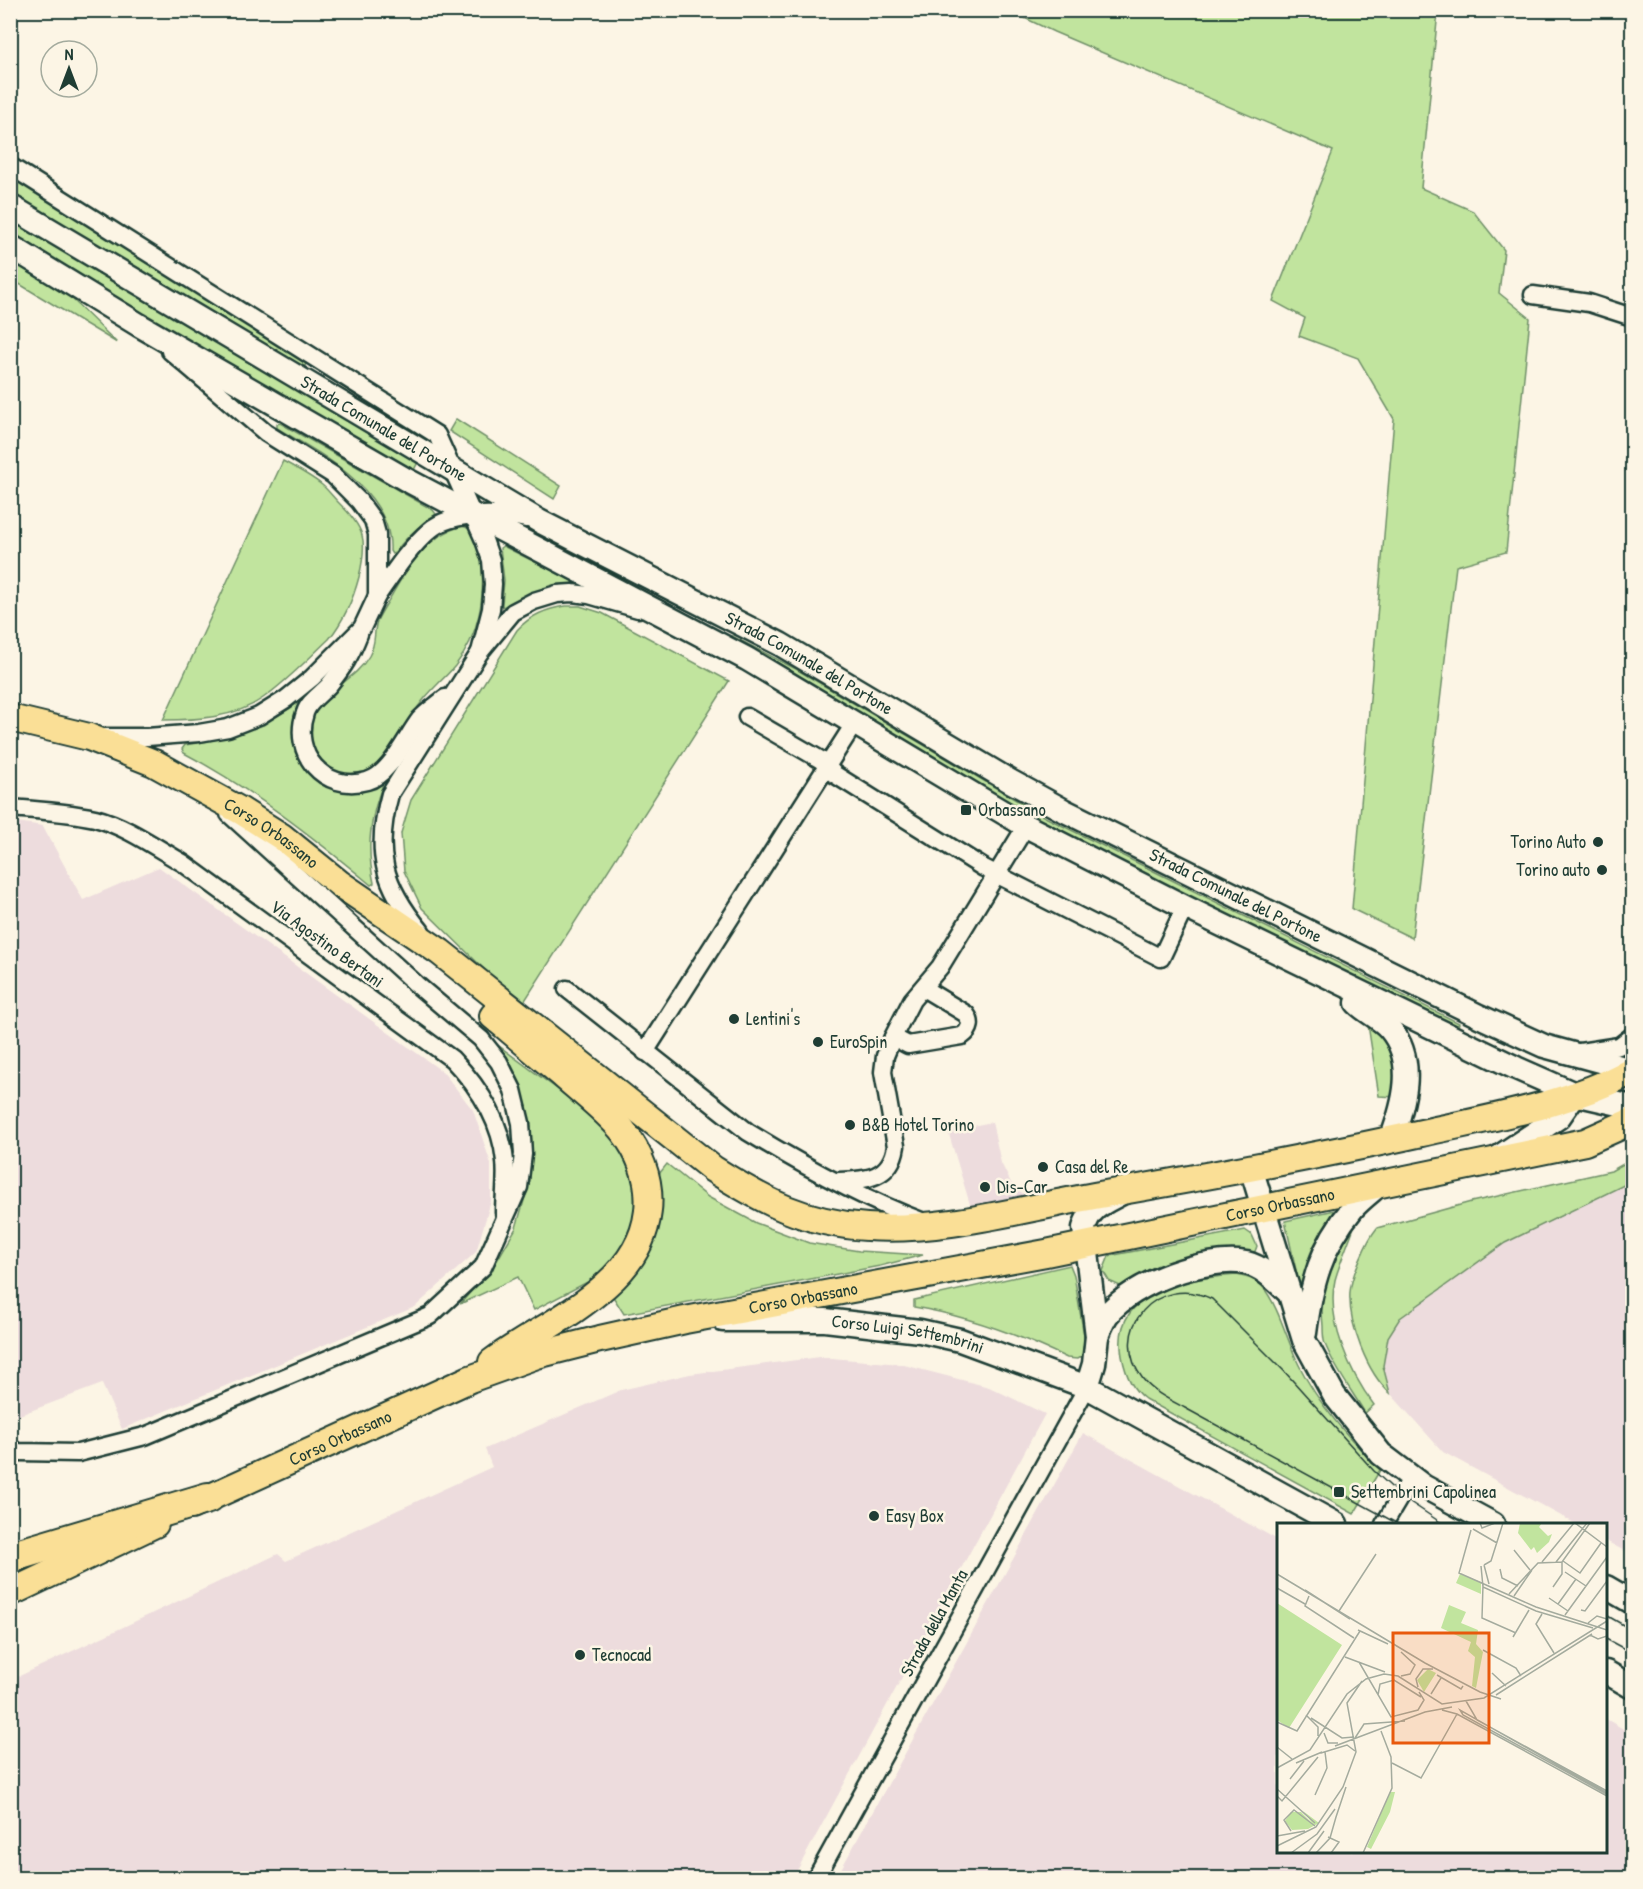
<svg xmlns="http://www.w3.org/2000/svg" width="1643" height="1889" font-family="'Patrick Hand',sans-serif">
<rect width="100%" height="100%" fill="#fcf5e5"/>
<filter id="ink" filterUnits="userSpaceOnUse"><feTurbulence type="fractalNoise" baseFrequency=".0167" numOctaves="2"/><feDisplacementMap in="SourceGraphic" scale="12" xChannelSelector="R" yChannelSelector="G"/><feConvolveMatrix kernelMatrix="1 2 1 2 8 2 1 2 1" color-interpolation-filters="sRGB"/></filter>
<g filter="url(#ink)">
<!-- built -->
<g fill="#eddcdd">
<path d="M11 821 43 826 83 900 159 867 443 1072 473 1110 491 1164V1201L476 1252 415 1307 122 1429 102 1384 17 1416 11 1417Z"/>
<path d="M992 1122 1001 1163 1011 1183 1038 1207 974 1218 948 1131Z"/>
<path d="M1632 1177V1555L1606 1541V1524H1576L1443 1452 1390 1393 1383 1366 1388 1337 1400 1318 1505 1243 1624 1185Z"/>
<path d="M820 1357 900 1364 989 1387 1045 1414 793 1878H779L774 1876 773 1878H11V1680L278 1554 286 1561 492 1467 485 1449 621 1390 690 1374Z"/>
<path d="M1083 1433 1278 1540V1852H1606V1719L1632 1734V1878H836Z"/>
</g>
<!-- green -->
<g fill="#c1e49e" stroke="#709069" stroke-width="1.5">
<path d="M1010 11H1438L1421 188 1473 211 1504 250 1499 293 1530 318 1506 552 1456 566 1412 938 1352 909 1394 419 1358 358 1299 336 1305 318 1273 301 1333 151 1054 32Z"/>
<path d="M11 175 285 347 306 364 303 369 11 194Z"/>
<path d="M10 217 419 460 413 472 226 365 11 234Z"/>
<path d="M10 258 60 287 117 343 11 279Z"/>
<path d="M456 419 561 486 554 499 449 431Z"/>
<path d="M280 423 433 510 436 514C420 525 405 537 395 553L392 554 390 551C393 492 322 454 277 428V424Z"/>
<path d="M283 461C296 468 311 476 322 485 328 490 333 497 338 502 365 528 368 540 359 577 353 600 344 620 329 639 308 659 286 682 263 698 235 718 195 720 163 720Z"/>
<path d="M462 526C476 529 480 546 481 559 486 596 479 636 455 666 443 680 428 692 418 707 404 728 392 765 364 772 357 773 349 775 342 773 320 768 304 740 311 719 321 691 355 681 369 656 377 642 373 633 377 621 381 612 388 602 393 593 410 563 427 536 462 526Z"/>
<path d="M503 546 573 581 575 584 534 592 503 607 502 605 504 580 500 548Z"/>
<path d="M566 606H580L602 613 729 681 524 1002 487 972 422 908 404 871 401 833 411 800 517 630C531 615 546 609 566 606Z"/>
<path d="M732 636 796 669 1043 816 1459 1023 1456 1031 1032 822 729 641Z"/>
<path d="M298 703H301L310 770 383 784C370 817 366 848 374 883L371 885C312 836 252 789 184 753L182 749 185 745C226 740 264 727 298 703Z"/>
<path d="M1367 1018 1374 1021 1397 1059V1097L1379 1096Z"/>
<path d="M495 1043 576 1103 616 1137 632 1164 637 1193 633 1224 620 1253 599 1276 534 1310 518 1277 460 1304 495 1264 516 1228 530 1180 532 1143 527 1107 515 1075Z"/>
<path d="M1632 1159V1165L1624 1185 1505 1243 1400 1318 1388 1337 1383 1366 1390 1393C1367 1373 1348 1323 1350 1292 1351 1277 1367 1240 1377 1228L1471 1202 1611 1171Z"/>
<path d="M667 1164 708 1197 756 1223 809 1243 859 1251 923 1255 880 1266 624 1314 612 1295 659 1209V1174Z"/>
<path d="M1344 1208C1327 1222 1315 1239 1308 1260 1305 1270 1304 1280 1300 1288L1285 1221Z"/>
<path d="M1354 1227C1348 1244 1340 1262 1335 1280 1326 1320 1350 1373 1374 1405L1365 1413C1352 1391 1335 1369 1325 1344 1323 1339 1323 1332 1323 1326 1319 1289 1330 1255 1354 1227Z"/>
<path d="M1245 1230 1252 1235 1257 1246 1254 1254 1120 1286 1109 1281 1103 1271 1109 1256Z"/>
<path d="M1070 1265 1074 1275 1085 1342 1082 1356 1077 1359 1067 1358C1019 1335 968 1316 914 1307V1300Z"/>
<path d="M1237 1275C1246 1277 1255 1279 1262 1286 1279 1306 1287 1341 1299 1365 1319 1406 1349 1438 1380 1470L1354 1514 1145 1399C1131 1389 1125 1372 1122 1356 1110 1289 1189 1278 1237 1275Z"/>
</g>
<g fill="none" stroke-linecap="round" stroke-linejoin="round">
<!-- street casing -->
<g stroke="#1f3d34" stroke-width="21">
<g id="street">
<path d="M10 166 437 435 484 540 491 560 493 584 491 609 480 652"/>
<path d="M1533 295 1589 303 1632 317"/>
<path d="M377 596C393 573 409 548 430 530 452 511 500 513 526 519"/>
<path d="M359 634C350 657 344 666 329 685 321 694 308 702 305 713 291 753 324 793 367 781 390 775 406 737 420 719 427 711 437 705 445 698"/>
<path d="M747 717 821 760 834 774 984 868 1161 958 1185 907"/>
<path d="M102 737H147L199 733 228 728 259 716 286 699 312 678 362 628 377 596V534L373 520 359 501 333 475 266 433 170 351"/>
<path d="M10 808C38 810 68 812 95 818 126 826 155 847 183 863L452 1059C480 1088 501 1121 505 1161 507 1178 504 1196 504 1213"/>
<path d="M421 931C383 885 374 852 390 794L480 652 513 612 534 601 557 594 572 593 589 595 638 609"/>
<path d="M923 988 966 1014C972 1022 971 1030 962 1036L908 1045 893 1037 912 1000 940 967 1026 826"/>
<path d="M567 989 748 1132C804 1166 863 1199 924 1222"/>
<path d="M645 1052 854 724"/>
<path d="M1580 1052 1619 1046 1632 1036"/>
<path d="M839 1181C866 1180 891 1179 896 1146L883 1072 885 1056 893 1037"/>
<path d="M10 1449 19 1452 78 1453 145 1436 430 1316 483 1267 519 1187 523 1154 521 1123 513 1090 499 1062 481 1039 416 984 229 814"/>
<path d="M1384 1524 1412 1477"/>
<path d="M816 1878 1087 1387"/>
</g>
</g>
<!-- secondary casing -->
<g stroke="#1f3d34" stroke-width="27">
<g id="secondary">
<path id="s1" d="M10 206 539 521 780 644 1010 781 1063 810 1479 1016 1544 1046 1632 1070"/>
<path d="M10 246 139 325 405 479 747 659 1026 826 1185 907 1516 1068 1575 1094 1632 1107"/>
<path d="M1357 1003C1367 1013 1381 1018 1390 1029 1417 1061 1404 1105 1391 1140"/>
<path d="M1496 1159 1559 1117 1575 1094"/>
<path d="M1251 1168 1304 1340 1334 1395 1381 1454 1423 1486 1493 1524"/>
<path id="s2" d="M723 1320H825L920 1331 960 1340 1087 1387 1336 1524"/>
<path d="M1305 1333C1311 1285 1321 1246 1353 1208 1361 1199 1372 1191 1381 1183"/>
<path d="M1097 1336C1100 1329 1103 1321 1107 1315 1133 1282 1206 1256 1246 1263 1263 1267 1276 1281 1288 1292"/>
<path d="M1087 1387 1094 1364 1097 1336 1084 1228C1089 1208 1103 1203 1120 1194"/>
<path d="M1606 1587 1632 1602"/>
<path d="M1606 1672 1632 1687"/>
</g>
</g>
<!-- primary casing -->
<g stroke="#1f3d34" stroke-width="30">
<g id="primary">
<path id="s3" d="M10 718 89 737 154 763 241 811 282 837 340 884 440 952 713 1169C765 1202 804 1223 867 1227 943 1232 1020 1209 1094 1196 1204 1177 1313 1157 1422 1133 1494 1117 1567 1105 1632 1071"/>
<path d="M492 1362C529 1335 572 1316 606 1285 655 1242 663 1184 623 1131 606 1110 583 1093 563 1075 539 1055 516 1035 493 1016"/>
<path id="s4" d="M191 1506 470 1379 537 1355 600 1339 685 1320 1046 1253 1585 1142 1632 1121"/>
<path d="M10 1593 155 1524"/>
</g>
</g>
<!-- highway casing -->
<g stroke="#1f3d34" stroke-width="34">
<path id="highway" d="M10 1557 208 1498"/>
</g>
<!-- street -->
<use href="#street" stroke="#fcf5e5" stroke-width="16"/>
<!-- secondary -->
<use href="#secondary" stroke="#fcf5e5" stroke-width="22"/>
<!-- primary -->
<use href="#primary" stroke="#fadf96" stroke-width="26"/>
<!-- highway -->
<use href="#highway" stroke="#fadf96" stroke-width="30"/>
<!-- tram -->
<g stroke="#1f3d34" stroke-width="1.5">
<path d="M1398 1524 1185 1408C1170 1400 1153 1392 1143 1379 1106 1331 1157 1272 1212 1299L1284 1371 1374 1471 1401 1496 1443 1524"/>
<path d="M1606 1615 1632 1630"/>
<path d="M1606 1639 1632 1653"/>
</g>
</g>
</g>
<!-- markers -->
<g fill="#1f3d34" stroke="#fcf5e5" stroke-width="2">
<rect x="960" y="804" width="12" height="12" rx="3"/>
<circle cx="1598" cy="842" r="6"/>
<circle cx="1602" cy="870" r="6"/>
<circle cx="734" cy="1019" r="6"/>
<circle cx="818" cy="1042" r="6"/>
<circle cx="850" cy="1125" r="6"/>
<circle cx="1043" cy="1167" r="6"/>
<circle cx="985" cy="1187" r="6"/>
<rect x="1333" y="1486" width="12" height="12" rx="3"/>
<circle cx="874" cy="1516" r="6"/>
<circle cx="580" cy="1655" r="6"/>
</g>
<g text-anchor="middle" stroke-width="5" stroke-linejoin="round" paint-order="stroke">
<!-- street labels -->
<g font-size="18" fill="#1f3d34" stroke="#fcf5e5">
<text dy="6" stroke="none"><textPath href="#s1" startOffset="435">Strada Comunale del Portone</textPath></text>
<text dy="6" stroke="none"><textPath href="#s1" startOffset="921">Strada Comunale del Portone</textPath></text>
<text dy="6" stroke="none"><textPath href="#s3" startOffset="288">Corso Orbassano</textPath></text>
<text dy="6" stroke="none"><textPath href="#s1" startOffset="1407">Strada Comunale del Portone</textPath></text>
<text transform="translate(327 944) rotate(36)" y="6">Via Agostino Bertani</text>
<text dy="6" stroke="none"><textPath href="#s4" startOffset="1136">Corso Orbassano</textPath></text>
<text dy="6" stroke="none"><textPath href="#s4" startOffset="650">Corso Orbassano</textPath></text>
<text dy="6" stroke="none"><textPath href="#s2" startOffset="186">Corso Luigi Settembrini</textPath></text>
<text dy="6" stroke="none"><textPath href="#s4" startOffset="164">Corso Orbassano</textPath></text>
<text transform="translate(934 1623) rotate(-61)" y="6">Strada della Manta</text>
</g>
<!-- poi labels -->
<g font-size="18" fill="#1f3d34" stroke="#fcf5e5" text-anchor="start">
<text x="978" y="816">Orbassano</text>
<text x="1586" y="848" text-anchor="end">Torino Auto</text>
<text x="1590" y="876" text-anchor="end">Torino auto</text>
<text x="746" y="1025">Lentini's</text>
<text x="830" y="1048">EuroSpin</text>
<text x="862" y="1131">B&amp;B Hotel Torino</text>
<text x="1055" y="1173">Casa del Re</text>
<text x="997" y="1193">Dis-Car</text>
<text x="1351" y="1498">Settembrini Capolinea</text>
<text x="886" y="1522">Easy Box</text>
<text x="592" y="1661">Tecnocad</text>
</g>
</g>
<!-- overview -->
<g transform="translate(1277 1523)">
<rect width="330" height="330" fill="#fcf5e5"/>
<path d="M243 0H265L262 4 271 13 275 11 272 19 260 30 257 24 254 27 241 10ZM183 51 204 59V71L179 60ZM0 80 65 122 12 205 0 197ZM172 82 189 89 184 100 201 107 199 121 206 129 199 165 195 163 198 134 191 128 194 119 164 105ZM151 146 159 150 147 169 140 157ZM113 269H118L113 289 94 326 90 324ZM26 288 42 300 31 306 15 307 8 298 14 289H24L36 301Z" fill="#c1e49e"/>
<path fill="none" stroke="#a4ab9e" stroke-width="1.5" d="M203 0 205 5 218 0M298 0 330 24M196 6 220 20M194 7 182 50 259 84 330 107M237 27 253 47M286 38 303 50 324 20M265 39 297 0M279 39 310 0M207 42 214 38 226 0M207 42 212 61M204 43 206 64 259 88 316 105M223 46 225 55 241 63M288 49 309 63M0 51 148 140 203 169 224 176M206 62 205 95 239 110M276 64 285 51V39M0 65 28 81M28 67 73 96M232 71 261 40 285 39 313 0M32 73 28 83 77 115M237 73 255 47M272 75 291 88M281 81 299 56M304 87 308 88 330 58M62 88 99 31M265 91 259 101 277 130M288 92 330 34M311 100 320 93 330 96M81 107 111 121M313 112 321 116 330 113M236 114 252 87M206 127 239 145 244 153M68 134 108 149M82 139 114 194 141 187 147 177 142 169M215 150 229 163M160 152 184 166 186 163M124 153 133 151 138 142 124 129M141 164 139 156 146 146H156M154 171 164 155M101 172 103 161 117 157 144 174M219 172 315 111M189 178 200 197 330 268M165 187 180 191 330 273M29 192 41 204V213M34 195 65 215 77 214M0 199 20 208 83 108M47 210 51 220H61M78 215 87 201 128 198M58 223 148 189 175 184M0 224 15 236M44 230 70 222 78 228M19 240 45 229M115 240 144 255 180 191M0 245 33 227 70 171 89 156 107 151 121 153 165 181 207 175 330 98M13 256 27 238M0 266 38 300M330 270 183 187 186 192 330 271M38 272 50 245 48 229M0 273 5 278 41 234M59 294 69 264M14 308 7 297 17 287 38 303M0 313 28 308M51 314 62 319 54 330M0 323 39 304 66 264 79 229 70 180 85 158M14 330 40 311 58 286M31 330 47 308M39 330 53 315 59 294M86 330 115 265 114 234 104 208"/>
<path fill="#e8590c" fill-opacity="0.15" stroke="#e8590c" stroke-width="3" d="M116 110H212V220H116Z"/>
<rect width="330" height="330" fill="none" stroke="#1f3d34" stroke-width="3"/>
</g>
<!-- margin -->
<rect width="1643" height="1889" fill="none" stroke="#fcf5e5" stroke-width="36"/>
<rect x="18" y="18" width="1607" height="1853" fill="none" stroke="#1f3d34" stroke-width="2" filter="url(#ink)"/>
<!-- north arrow -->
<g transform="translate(69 69)"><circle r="28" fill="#fcf5e5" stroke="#a4ab9e" stroke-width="1.5"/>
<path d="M0-4.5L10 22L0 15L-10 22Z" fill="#1f3d34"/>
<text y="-9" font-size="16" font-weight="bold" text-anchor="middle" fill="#1f3d34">N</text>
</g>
</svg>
